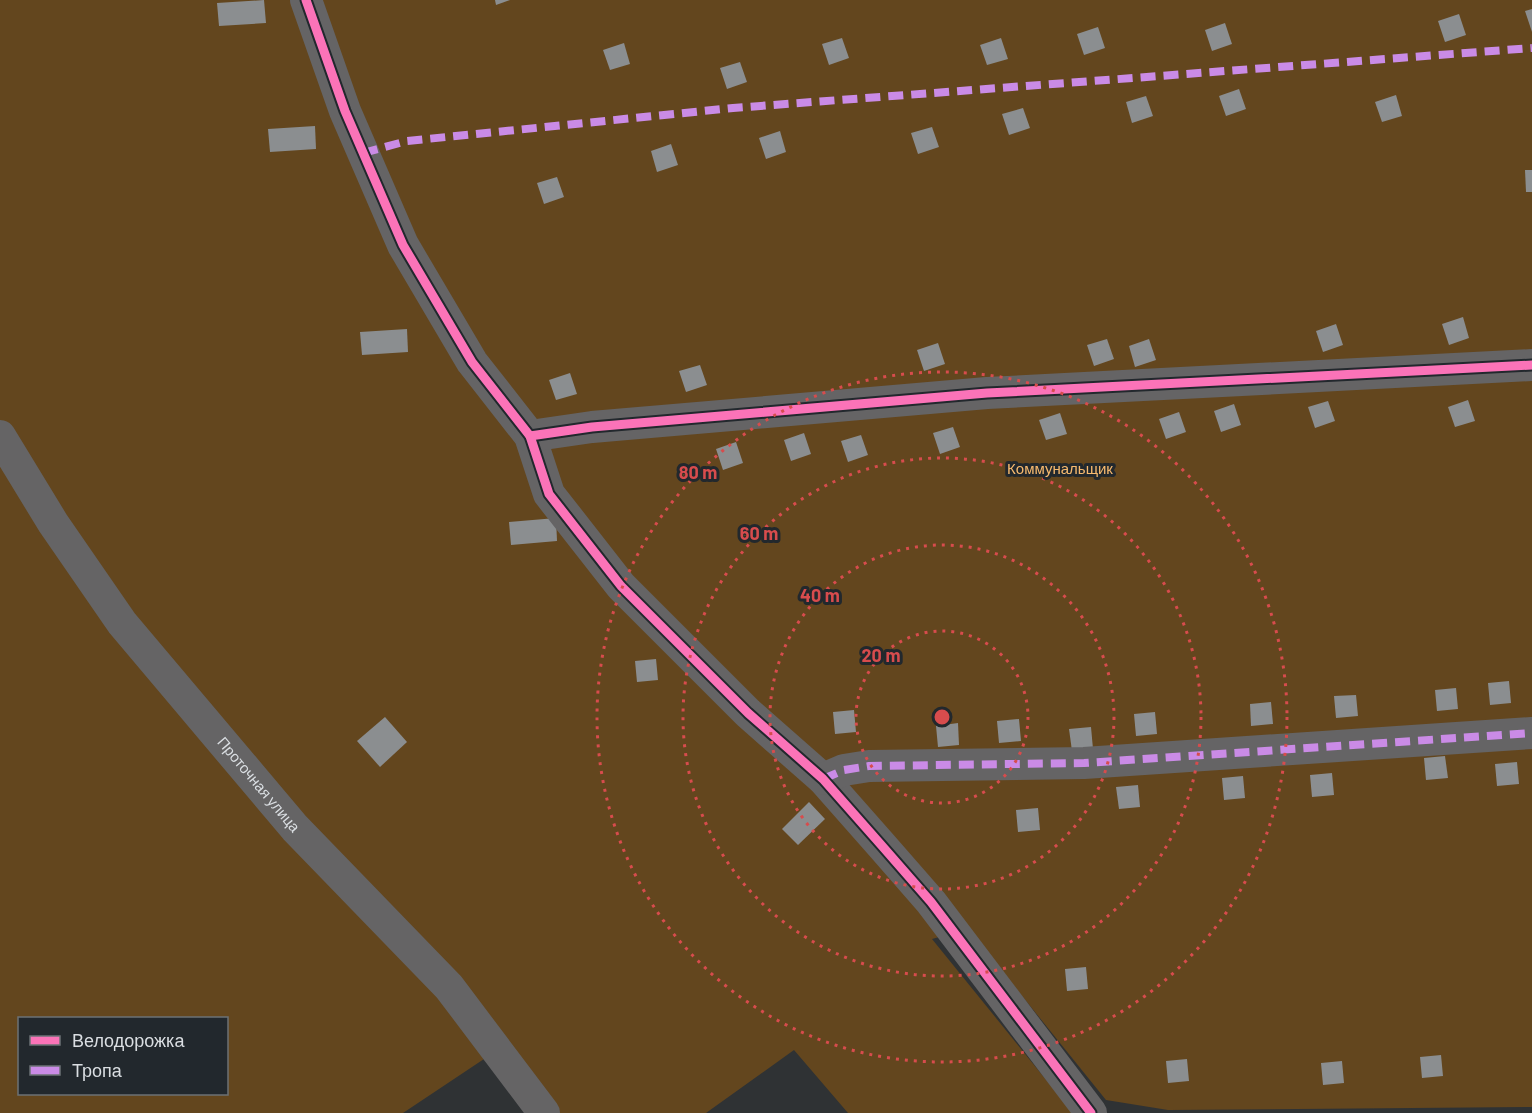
<svg xmlns="http://www.w3.org/2000/svg" width="1532" height="1113" font-family="Barlow,sans-serif">
<rect width="100%" height="100%" fill="#2f3234"/>
<!-- green -->
<path fill="#63461e" fill-rule="evenodd" d="M0 0H1532V1107L1168 1110 1106 1100 968 929 932 939 1073 1113H848L794 1050 706 1113H531L487 1057 403 1113H0ZM20 1018H226V1094H20Z"/>
<!-- building -->
<g fill="#8b8e90">
<path d="M264 0 266 23 219 26 217 3Z"/>
<path d="M495 0H510L496 5Z"/>
<path d="M1532 9V32L1525 11Z"/>
<path d="M1459 14 1466 35 1445 42 1438 21Z"/>
<path d="M1225 23 1232 44 1212 51 1205 30Z"/>
<path d="M1098 27 1105 48 1084 55 1077 34Z"/>
<path d="M842 38 849 58 829 65 822 44Z"/>
<path d="M1001 38 1008 59 987 65 980 45Z"/>
<path d="M624 43 630 64 610 70 603 50Z"/>
<path d="M740 62 747 82 727 89 720 68Z"/>
<path d="M1239 89 1246 109 1226 116 1219 96Z"/>
<path d="M1396 95 1402 116 1382 122 1375 102Z"/>
<path d="M1146 96 1153 116 1132 123 1126 102Z"/>
<path d="M1023 108 1030 128 1009 135 1002 114Z"/>
<path d="M315 126 316 149 270 152 268 129Z"/>
<path d="M932 127 939 147 918 154 911 133Z"/>
<path d="M780 131 786 152 766 159 759 138Z"/>
<path d="M671 144 678 165 657 172 651 151Z"/>
<path d="M1525 170H1532V192H1526Z"/>
<path d="M557 177 564 197 544 204 537 183Z"/>
<path d="M1463 317 1469 338 1449 345 1442 324Z"/>
<path d="M1336 324 1343 345 1323 352 1316 331Z"/>
<path d="M407 329 408 352 362 355 360 332Z"/>
<path d="M1107 339 1114 359 1094 366 1087 345Z"/>
<path d="M1149 339 1156 360 1135 367 1129 346Z"/>
<path d="M938 343 945 364 924 371 917 350Z"/>
<path d="M700 365 707 385 686 392 679 371Z"/>
<path d="M570 373 577 394 556 400 549 380Z"/>
<path d="M1468 400 1475 421 1455 427 1448 407Z"/>
<path d="M1328 401 1335 421 1315 428 1308 407Z"/>
<path d="M1234 404 1241 425 1221 432 1214 411Z"/>
<path d="M1179 412 1186 432 1166 439 1159 419Z"/>
<path d="M1060 413 1067 434 1046 440 1039 420Z"/>
<path d="M953 427 960 447 940 454 933 433Z"/>
<path d="M804 433 811 454 791 461 784 440Z"/>
<path d="M861 435 868 455 848 462 841 441Z"/>
<path d="M736 442 743 463 723 470 716 449Z"/>
<path d="M556 518 557 541 511 545 509 522Z"/>
<path d="M656 659 658 680 637 682 635 661Z"/>
<path d="M1509 681 1511 703 1490 705 1488 683Z"/>
<path d="M1456 688 1458 709 1437 711 1435 690Z"/>
<path d="M1356 695 1358 716 1336 718 1334 696Z"/>
<path d="M1271 702 1273 724 1251 726 1250 704Z"/>
<path d="M854 710 856 732 835 734 833 712Z"/>
<path d="M1155 712 1157 734 1136 736 1134 714Z"/>
<path d="M385 717 407 742 380 767 357 741Z"/>
<path d="M1019 719 1021 741 999 743 997 721Z"/>
<path d="M958 723 959 745 938 747 936 726Z"/>
<path d="M1091 727 1093 749 1072 751 1069 729Z"/>
<path d="M1445 756 1448 778 1426 780 1424 758Z"/>
<path d="M1517 762 1519 784 1497 786 1495 764Z"/>
<path d="M1332 773 1334 795 1312 797 1310 775Z"/>
<path d="M1243 776 1245 798 1224 800 1222 778Z"/>
<path d="M1138 785 1140 807 1119 809 1116 787Z"/>
<path d="M809 802 825 819 798 845 782 829Z"/>
<path d="M1038 808 1040 830 1018 832 1016 810Z"/>
<path d="M1086 967 1088 989 1067 991 1065 969Z"/>
<path d="M1441 1055 1443 1076 1422 1078 1420 1057Z"/>
<path d="M1187 1059 1189 1081 1168 1083 1166 1061Z"/>
<path d="M1342 1061 1344 1083 1323 1085 1321 1063Z"/>
</g>
<g fill="none" stroke-linecap="round" stroke-linejoin="round">
<!-- street -->
<g stroke="#656465" stroke-width="32">
<path d="M306 0 345 111 403 245 472 362 530 436 549 494 621 586 748 713 823 779 883 847 931 902 1091 1113"/>
<path id="s1" d="M0 436 53 523 122 623 295 828 449 987 544 1113"/>
<path d="M530 436 592 427 987 393 1532 365"/>
<path d="M823 779 844 770 869 766 1084 763 1532 733"/>
</g>
<!-- quiet -->
<g stroke="#ca8be6" stroke-width="8" stroke-dasharray="15 8" stroke-linecap="butt">
<path d="M363 153 407 141 733 108 1532 48"/>
<path d="M823 779 844 770 869 766 1084 763 1532 733"/>
</g>
<!-- cycleway casing -->
<g stroke="#22282d" stroke-width="13">
<g id="cycleway">
<path d="M306 0 345 111 403 245 472 362 530 436 549 494 621 586 748 713 823 779 883 847 931 902 1091 1113"/>
<path d="M530 436 592 427 987 393 1532 365"/>
</g>
</g>
<!-- cycleway -->
<use href="#cycleway" stroke="#fb73b8" stroke-width="9"/>
</g>
<!-- distance rings -->
<g fill="none" stroke="#d74c4d" stroke-width="3" stroke-dasharray="3 6">
<circle cx="942" cy="717" r="86"/>
<circle cx="942" cy="717" r="172"/>
<circle cx="942" cy="717" r="259"/>
<circle cx="942" cy="717" r="345"/>
</g>
<g text-anchor="middle" stroke-width="6" stroke-linejoin="round" paint-order="stroke">
<!-- park labels -->
<g font-size="15" fill="#f7ba6f" stroke="#22282d">
<text x="1060" y="474">Коммунальщик</text>
</g>
<!-- street labels -->
<g font-size="15" fill="#dadee2" stroke="#22282d">
<text dy="5" stroke="none"><textPath href="#s1" startOffset="435">Проточная улица</textPath></text>
</g>
</g>
<circle cx="942" cy="717" r="9" fill="#d74c4d" stroke="#22282d" stroke-width="3"/>
<g font-size="18" text-anchor="middle" font-weight="bold" fill="#d74c4d" stroke="#22282d" stroke-width="6" stroke-linejoin="round" paint-order="stroke">
<text x="698" y="479">80 m</text>
<text x="759" y="540">60 m</text>
<text x="820" y="602">40 m</text>
<text x="881" y="662">20 m</text>
</g>
<!-- legend -->
<rect x="18" y="1017" width="210" height="78" fill="#22282d" stroke="#6c7175" stroke-width="1.5"/>
<rect x="30" y="1036" width="30" height="9" fill="#fb73b8" stroke="#6c7175" stroke-width="1.5"/>
<text x="72" y="1047" font-size="18" fill="#dadee2">Велодорожка</text>
<rect x="30" y="1066" width="30" height="9" fill="#ca8be6" stroke="#6c7175" stroke-width="1.5"/>
<text x="72" y="1077" font-size="18" fill="#dadee2">Тропа</text>
</svg>
